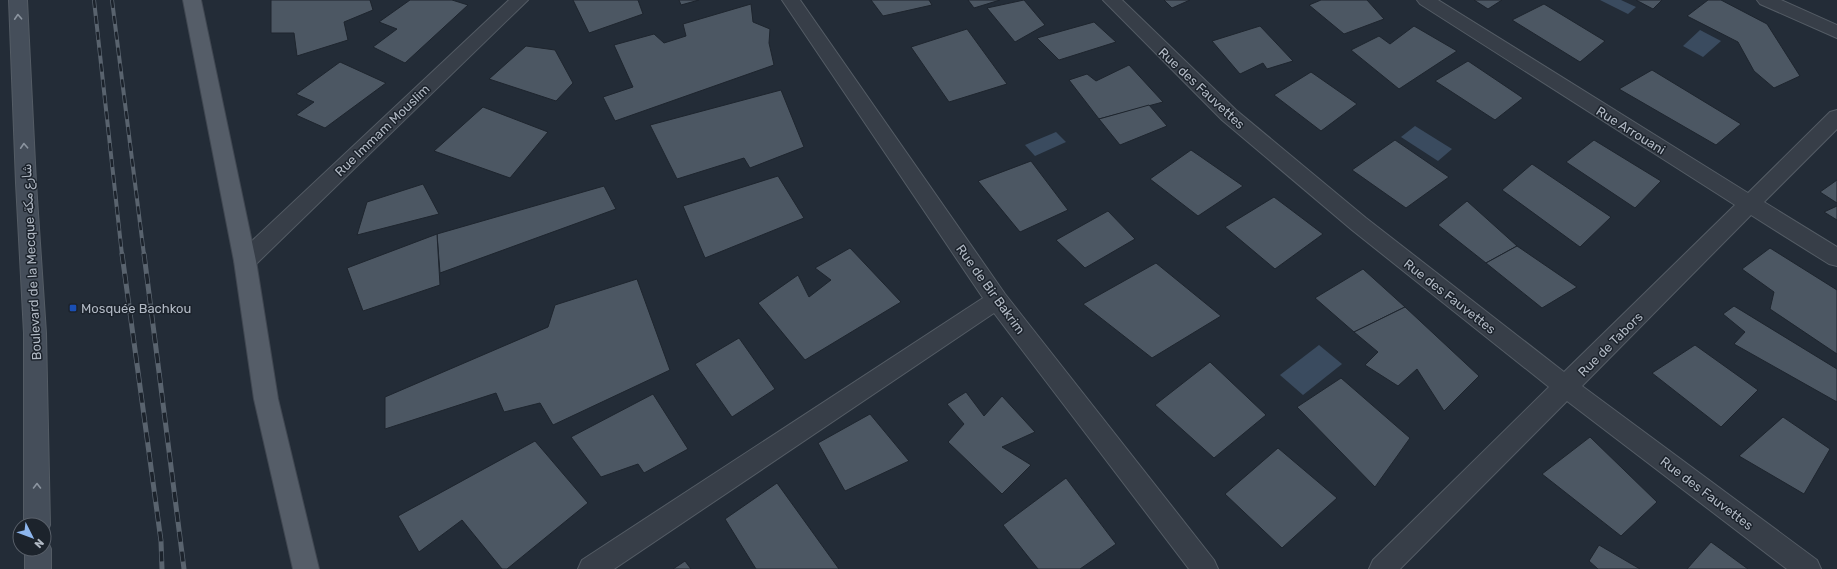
<svg xmlns="http://www.w3.org/2000/svg" width="1837" height="569" font-family="Rubik,Vazirmatn,sans-serif">
<rect width="100%" height="100%" fill="#232c37"/>
<!-- water -->
<g fill="#3a4b5f">
<path d="M1600 0H1621L1636 7 1628 14Z"/>
<path d="M1700 30 1721 41 1703 57 1683 46Z"/>
<path d="M1415 126 1452 149 1438 161 1401 137Z"/>
<path d="M1056 132 1066 142 1035 156 1025 145Z"/>
<path d="M1319 345 1342 364 1303 395 1280 375Z"/>
</g>
<!-- building -->
<g fill="#4c5763" stroke="#1e252e">
<path d="M271 0H370L373 10 344 22 348 40 297 56 294 33H271Z"/>
<path d="M410 0H452L468 5 405 63 373 47 397 29 379 22Z"/>
<path d="M573 0H638L643 14 589 33Z"/>
<path d="M679 0H699L681 5Z"/>
<path d="M871 0H929L932 5 883 16Z"/>
<path d="M968 0H1000L974 8Z"/>
<path d="M1024 0 1045 25 1015 42 987 8Z"/>
<path d="M1164 0H1190L1172 8Z"/>
<path d="M1321 0H1367L1384 19 1344 34 1309 5Z"/>
<path d="M1474 0H1502L1488 9Z"/>
<path d="M1636 0H1662L1653 9Z"/>
<path d="M1708 0H1721L1767 24 1800 76 1774 88 1754 71 1738 42 1687 16Z"/>
<path d="M751 4 753 22 770 29 769 43 774 65 615 121 603 97 633 87 614 45 654 34 664 43 686 36 683 24Z"/>
<path d="M1544 4 1605 41 1580 62 1512 20Z"/>
<path d="M1094 22 1116 42 1059 60 1037 38Z"/>
<path d="M1260 26 1293 61 1267 69 1263 63 1240 74 1212 41Z"/>
<path d="M1414 26 1457 51 1399 89 1351 50 1379 36 1390 44Z"/>
<path d="M967 29 1007 84 949 102 911 47Z"/>
<path d="M526 46 555 50 573 83 556 101 489 79Z"/>
<path d="M1468 61 1523 98 1495 120 1435 81Z"/>
<path d="M340 62 386 83 325 128 296 115 314 102 296 94Z"/>
<path d="M1129 65 1163 102 1099 119 1069 80 1087 74 1096 81Z"/>
<path d="M1652 70 1741 124 1716 145 1619 89Z"/>
<path d="M1311 72 1357 104 1321 131 1274 95Z"/>
<path d="M781 90 804 147 750 168 744 158 677 179 650 125Z"/>
<path d="M1149 105 1167 126 1120 145 1099 119Z"/>
<path d="M483 107 548 132 510 178 434 151Z"/>
<path d="M1395 140 1449 177 1406 208 1352 170Z"/>
<path d="M1594 140 1661 181 1635 208 1566 162Z"/>
<path d="M1191 150 1243 186 1198 216 1150 179Z"/>
<path d="M1031 161 1068 210 1020 232 978 181Z"/>
<path d="M1532 164 1611 217 1580 247 1502 190Z"/>
<path d="M778 176 804 218 705 258 683 206Z"/>
<path d="M1837 180V203L1820 192Z"/>
<path d="M423 184 439 214 357 235 367 202Z"/>
<path d="M604 186 616 209 440 273 437 234Z"/>
<path d="M1274 197 1323 234 1275 269 1225 227Z"/>
<path d="M1467 201 1517 246 1486 263 1438 225Z"/>
<path d="M1837 206V220L1824 212Z"/>
<path d="M1108 211 1135 239 1085 268 1056 240Z"/>
<path d="M437 234 440 285 363 311 347 268Z"/>
<path d="M1517 246 1577 287 1542 308 1486 263Z"/>
<path d="M850 248 901 302 805 360 758 303 798 275 809 297 831 280 815 268Z"/>
<path d="M1770 248 1837 290V354L1770 309 1774 292 1742 269Z"/>
<path d="M1156 263 1221 316 1152 358 1083 304Z"/>
<path d="M1363 269 1405 307 1354 332 1315 298Z"/>
<path d="M637 279 670 370 553 425 540 403 504 412 496 393 385 429V397L548 327 555 305Z"/>
<path d="M1734 306 1837 369V402L1734 344 1745 332 1723 314Z"/>
<path d="M1405 307 1479 376 1444 411 1417 369 1398 386 1365 365 1378 352 1354 332Z"/>
<path d="M739 338 775 389 732 417 695 364Z"/>
<path d="M1695 345 1758 390 1721 427 1652 373Z"/>
<path d="M1210 362 1266 415 1214 458 1155 405Z"/>
<path d="M1341 378 1410 438 1375 487 1297 407Z"/>
<path d="M966 392 984 416 1002 396 1035 432 1002 447 1031 465 1002 494 948 442 964 424 947 404Z"/>
<path d="M653 394 688 449 644 473 638 464 601 477 571 437Z"/>
<path d="M870 414 909 461 845 491 818 443Z"/>
<path d="M1783 417 1830 449 1804 494 1739 456Z"/>
<path d="M1590 437 1657 502 1621 536 1542 474Z"/>
<path d="M535 441 588 503 507 569H502L462 520 419 552 398 516Z"/>
<path d="M1278 448 1337 498 1282 548 1225 494Z"/>
<path d="M1066 478 1116 544 1080 569H1038L1003 525Z"/>
<path d="M777 483 839 569H756L725 519Z"/>
<path d="M1711 542 1748 569H1687Z"/>
<path d="M1599 545 1640 569H1598L1589 561Z"/>
<path d="M685 561 691 569H673Z"/>
</g>
<g fill="none" stroke-linecap="round" stroke-linejoin="round">
<!-- minor casing -->
<g stroke="#545c65" stroke-width="2">
<g id="minor">
<path d="M509 0H528L253 267 245 269 237 267 234 261 237 255Z"/>
<path d="M782 0H800L1005 294 1214 560 1218 569H1189L994 313 614 569H578L582 560 983 298Z"/>
<path d="M1103 0H1122L1236 110 1366 218 1564 372 1735 205 1420 4 1417 0H1438L1748 193 1830 112 1837 110V129L1764 202 1837 247V266L1829 264 1751 215 1582 386 1817 560 1821 569H1787L1567 401 1400 569H1369L1373 560 1549 387 1352 230 1222 120Z"/>
<path d="M1757 0H1781L1837 25V38L1760 4Z"/>
</g>
</g>
<!-- secondary casing -->
<g stroke="#545c65" stroke-width="2">
<g id="secondary">
<path d="M9 0H27L36 183 46 333 50 525 46 534H44V525H24V333L16 183Z"/>
<path d="M44 539 47 540 51 549V569H25V549H44Z"/>
</g>
</g>
<!-- primary casing -->
<g stroke="#404751" stroke-width="2">
<path id="primary" d="M183 0H201L256 261 278 399 319 569H293L254 399 234 261Z"/>
</g>
<!-- minor -->
<use href="#minor" fill="#373e48" fill-rule="evenodd"/>
<!-- secondary -->
<use href="#secondary" fill="#454e5a" fill-rule="evenodd"/>
<!-- primary -->
<use href="#primary" fill="#555d68" fill-rule="evenodd"/>
<!-- rail-far1 casing -->
<g stroke="#59636e" stroke-width="4">
<g id="rail-far1">
<path d="M94 0 122 255"/>
<path d="M112 0 144 255"/>
</g>
</g>
<!-- rail casing -->
<g stroke="#59636e" stroke-width="5">
<g id="rail">
<path d="M122 254 161 541 162 569"/>
<path d="M144 254 184 569"/>
</g>
</g>
<!-- rail-far1 -->
<use href="#rail-far1" stroke="#1c232c" stroke-width="2.5" stroke-dasharray="8" stroke-linecap="butt"/>
<!-- rail -->
<use href="#rail" stroke="#1c232c" stroke-width="3.5" stroke-dasharray="10" stroke-linecap="butt"/>
</g>
<!-- one-way arrows -->
<defs><path id="oneway-chevron" d="M-2-3.5L2.5 0L-2 3.5" fill="none" stroke-width="1.6" stroke-linecap="round" stroke-linejoin="round"/></defs>
<g stroke="#8b949f">
<use href="#oneway-chevron" transform="translate(18 17) rotate(-93)"/>
<use href="#oneway-chevron" transform="translate(24 146) rotate(-93)"/>
<use href="#oneway-chevron" transform="translate(37 486) rotate(-90)"/>
</g>
<!-- markers -->
<rect fill="#1a4fb4" stroke="#1c232c" stroke-width="1.5" x="69" y="304" width="8" height="8" rx="2"/>
<g text-anchor="middle" stroke-width="3" stroke-linejoin="round" paint-order="stroke">
<!-- street labels -->
<g font-size="13" fill="#b1b9c4" stroke="#1c232c">
<text transform="translate(1202 88) rotate(43)" y="5">Rue des Fauvettes</text>
<text transform="translate(382 130) rotate(-44)" y="5">Rue Immam Mouslim</text>
<text transform="translate(1631 130) rotate(32)" y="5">Rue Arrouani</text>
<text transform="translate(31 262) rotate(-93)" y="5">Boulevard de la Mecque شارع مكة</text>
<text transform="translate(991 289) rotate(54)" y="5">Rue de Bir Bakrim</text>
<text transform="translate(1450 296) rotate(38)" y="5">Rue des Fauvettes</text>
<text transform="translate(1610 344) rotate(-45)" y="5">Rue de Tabors</text>
<text transform="translate(1707 493) rotate(37)" y="5">Rue des Fauvettes</text>
</g>
<!-- poi labels -->
<g font-size="13" fill="#b1b9c4" stroke="#1c232c" text-anchor="start">
<text x="81" y="313">Mosquée Bachkou</text>
</g>
</g>
<!-- north arrow -->
<g transform="translate(32 537) rotate(132)"><circle r="19" fill="#1c232c" stroke="#585f69"/>
<path d="M0-3L7 15L0 10L-7 15Z" fill="#8db6ee"/>
<text y="-6" font-size="11" font-weight="bold" text-anchor="middle" fill="#b1b9c4">N</text>
</g>
</svg>
